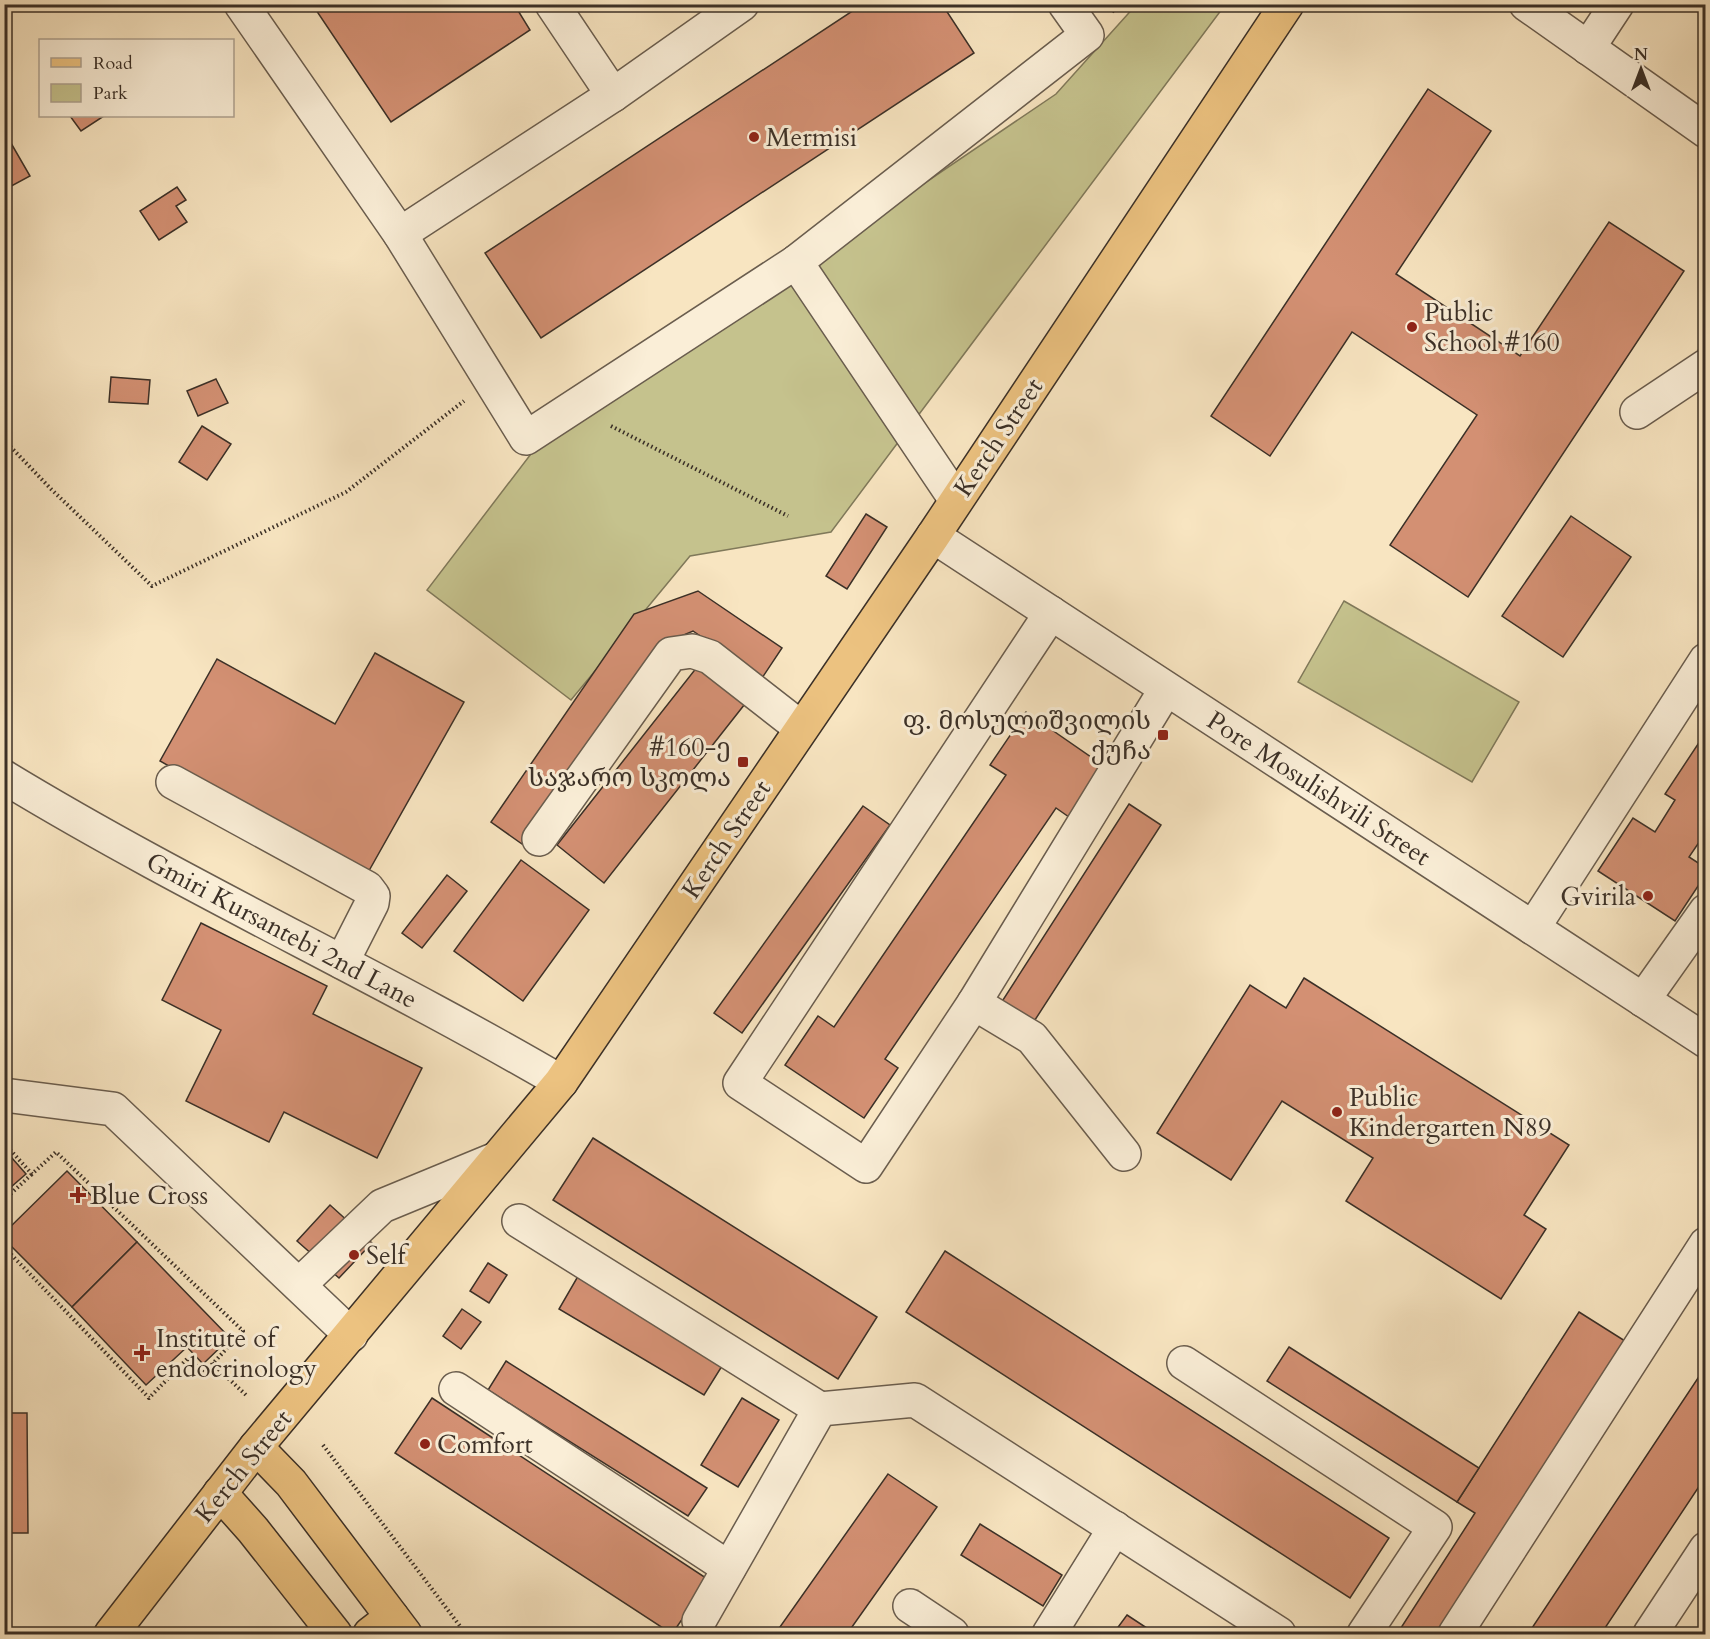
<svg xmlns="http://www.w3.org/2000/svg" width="1710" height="1639" font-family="Cardo,'Noto Serif Georgian',serif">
<rect width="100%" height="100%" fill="#f8e5c1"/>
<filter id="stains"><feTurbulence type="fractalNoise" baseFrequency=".00333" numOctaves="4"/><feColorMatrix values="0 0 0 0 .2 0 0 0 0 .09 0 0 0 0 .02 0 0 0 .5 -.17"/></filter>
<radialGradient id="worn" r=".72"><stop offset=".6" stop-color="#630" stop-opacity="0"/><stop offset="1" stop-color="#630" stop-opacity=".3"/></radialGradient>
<!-- green -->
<g fill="#c5c28d" stroke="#80795a" stroke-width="1.5">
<path d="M1136 5H1225L831 532 690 556 571 700 427 590 537 446 1056 94Z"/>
<path d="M1344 601 1519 702 1472 782 1298 682Z"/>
</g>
<!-- building -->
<g fill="#d39073" stroke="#3b3027" stroke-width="1.5">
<path d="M312 4H514L530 30 391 122Z"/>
<path d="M863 4H942L974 53 541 338 485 253Z"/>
<path d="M1428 89 1491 131 1396 274 1520 356 1609 222 1684 271 1468 597 1390 545 1477 415 1352 332 1270 456 1211 416Z"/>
<path d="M70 116H104L81 131Z"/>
<path d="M4 131 30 176 4 190Z"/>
<path d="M177 187 186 200 176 206 187 222 159 240 140 211Z"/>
<path d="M111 377 150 380 148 404 109 402Z"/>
<path d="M216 379 228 403 198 416 187 391Z"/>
<path d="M202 426 231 444 207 480 179 462Z"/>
<path d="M866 514 887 527 847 589 826 576Z"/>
<path d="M1571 516 1631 557 1563 657 1502 616Z"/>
<path d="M698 591 782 648 762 678 693 631 657 646 522 844 491 822 634 614Z"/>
<path d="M375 653 464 702 366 876 160 761 217 659 335 724Z"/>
<path d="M701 662 748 700 604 883 557 845Z"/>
<path d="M1026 712 1104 766 1069 817 1056 808 885 1059 898 1068 864 1118 785 1065 818 1016 834 1027 1006 775 990 765Z"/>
<path d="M1706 732V832L1689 857 1706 868V874L1675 921 1598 871 1633 818 1655 832 1675 800 1665 794Z"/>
<path d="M1129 804 1161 825 1033 1023 1001 1003Z"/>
<path d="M863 806 890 825 742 1033 714 1013Z"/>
<path d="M521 860 589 910 523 1001 454 951Z"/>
<path d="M447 875 467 891 422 948 402 933Z"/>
<path d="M201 923 327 986 313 1014 422 1068 377 1158 284 1112 269 1142 186 1101 221 1030 162 1000Z"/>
<path d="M1304 978 1569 1145 1524 1215 1546 1229 1501 1299 1346 1201 1373 1158 1282 1101 1231 1180 1157 1133 1250 985 1286 1008Z"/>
<path d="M593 1138 877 1317 838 1379 553 1200Z"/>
<path d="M4 1149 26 1174 4 1193Z"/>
<path d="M67 1171 137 1242 72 1307 4 1239V1233Z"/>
<path d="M330 1205 372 1243 339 1278 297 1241Z"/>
<path d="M137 1242 230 1338 203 1364 187 1347 146 1385 72 1307Z"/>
<path d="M945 1251 1389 1538 1350 1598 906 1312Z"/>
<path d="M488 1263 507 1275 489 1303 470 1291Z"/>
<path d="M581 1271 727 1358 704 1395 559 1309Z"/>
<path d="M462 1309 481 1322 461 1349 443 1336Z"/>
<path d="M1579 1312 1633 1346 1448 1634H1397L1475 1513 1457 1502Z"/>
<path d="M1289 1347 1479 1468 1457 1502 1267 1381Z"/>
<path d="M506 1361 707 1488 688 1516 488 1390Z"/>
<path d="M1706 1366V1476L1601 1634H1528Z"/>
<path d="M432 1398 709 1580 672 1634 395 1453Z"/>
<path d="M742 1398 779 1420 738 1487 701 1465Z"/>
<path d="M4 1413H27L28 1533H4Z"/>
<path d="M888 1474 937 1507 847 1634H775Z"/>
<path d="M980 1524 1062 1575 1043 1606 961 1555Z"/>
<path d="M1127 1615 1156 1634H1113Z"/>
</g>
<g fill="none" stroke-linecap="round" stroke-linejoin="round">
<!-- minor casing -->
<g stroke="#6a5d4e" stroke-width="36">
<g id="minor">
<path d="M241 4 400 234 526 438 796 262 1087 35 1065 4"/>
<path d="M552 4 613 95 742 4"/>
<path d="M1526 4 1706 131"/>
<path d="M1588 48 1617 4"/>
<path d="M400 234 613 95"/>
<path d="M796 262 956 500"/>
<path d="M1637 412 1706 366"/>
<path d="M933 536 1706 1041"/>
<path d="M4 777C185 887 378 975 561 1082"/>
<path d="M173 782 367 888 373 896 372 903 342 962"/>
<path d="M539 839 671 654 692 651 710 657 801 728"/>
<path d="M1533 928 1706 660"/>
<path d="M1643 1000 1706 911"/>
<path d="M974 1003 866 1166 740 1083 1051 613"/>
<path d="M4 1095 113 1109 351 1335"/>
<path d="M1124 1154 1032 1038 974 1003 1166 689"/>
<path d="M519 1221 820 1409"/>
<path d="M299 1285 382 1206 496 1159"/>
<path d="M1184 1363 1435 1527 1364 1634"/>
<path d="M456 1389 729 1568"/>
<path d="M910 1606 952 1634"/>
<path d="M699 1621 820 1409 915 1400 1279 1634"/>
<path d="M1049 1634 1115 1528"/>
<path d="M1455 1634 1706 1244"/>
<path d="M1650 1634 1706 1549"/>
</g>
</g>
<!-- major casing -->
<g stroke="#3b3027" stroke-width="36">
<g id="major">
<path d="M256 1447 291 1483 405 1634"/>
<path d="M220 1493 253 1530 335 1634"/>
<path d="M111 1634 256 1447 561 1082 933 536 1287 4"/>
<path d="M370 1634 392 1617"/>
</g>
</g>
<!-- path -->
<g stroke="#3b3027" stroke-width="4" stroke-dasharray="1.5 3" stroke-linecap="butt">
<path d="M1112 12 1119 4"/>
<path d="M611 426 788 516"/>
<path d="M4 440 51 489 152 586 346 492 464 401"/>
<path d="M4 1143 32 1174 56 1152 243 1331 204 1373 188 1358 149 1398 4 1247"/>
<path d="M4 1200 32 1174"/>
<path d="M212 1363 246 1395"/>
<path d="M323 1445 466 1634"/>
</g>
<!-- minor -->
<use href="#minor" stroke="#faeed7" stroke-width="33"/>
<!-- major -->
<use href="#major" stroke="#ecc280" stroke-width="33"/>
</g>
<!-- markers -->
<g fill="#8f2418" stroke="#faeed7" stroke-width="2">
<circle cx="754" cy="137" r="6"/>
<circle cx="1412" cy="327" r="6"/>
<rect x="1157" y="729" width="12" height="12" rx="3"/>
<rect x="737" y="756" width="12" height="12" rx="3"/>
<circle cx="1648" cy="896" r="6"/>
<circle cx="1337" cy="1112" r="6"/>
<path d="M75 1186h6v6h6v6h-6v6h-6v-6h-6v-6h6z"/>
<circle cx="354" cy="1255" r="6"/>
<path d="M139 1344h6v6h6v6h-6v6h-6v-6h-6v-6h6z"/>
<circle cx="425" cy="1444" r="6"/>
</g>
<g text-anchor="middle" stroke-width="6" stroke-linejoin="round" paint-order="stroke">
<!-- poi labels -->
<g font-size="26" fill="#3b3027" stroke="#faeed7" text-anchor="start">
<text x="766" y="146">Mermisi</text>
<text x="1424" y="321">Public<tspan x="1424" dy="30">School #160</tspan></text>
<text x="1151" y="729" text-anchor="end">ფ. მოსულიშვილის<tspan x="1151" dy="30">ქუჩა</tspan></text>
<text x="731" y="756" text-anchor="end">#160-ე<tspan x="731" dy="30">საჯარო სკოლა</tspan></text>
<text x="1636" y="905" text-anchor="end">Gvirila</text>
<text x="1349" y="1106">Public<tspan x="1349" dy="30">Kindergarten N89</tspan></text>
<text x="90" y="1204">Blue Cross</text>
<text x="366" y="1264">Self</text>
<text x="156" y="1347">Institute of<tspan x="156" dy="30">endocrinology</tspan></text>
<text x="437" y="1453">Comfort</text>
</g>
<!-- street labels -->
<g font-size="26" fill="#3b3027" stroke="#faeed7">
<text transform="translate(998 437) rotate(-56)" y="9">Kerch Street</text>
<text transform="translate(1319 788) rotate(33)" y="9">Pore Mosulishvili Street</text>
<text transform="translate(726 839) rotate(-56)" y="9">Kerch Street</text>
<text transform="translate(282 930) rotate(28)" y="9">Gmiri Kursantebi 2nd Lane</text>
<text transform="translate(243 1466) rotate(-51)" y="9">Kerch Street</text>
</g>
</g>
<!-- margin -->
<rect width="1710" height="1639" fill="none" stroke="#f8e5c1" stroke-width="24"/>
<rect x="6" y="6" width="1698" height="1627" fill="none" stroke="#3b3027" stroke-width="3"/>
<rect x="12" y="12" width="1686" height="1615" fill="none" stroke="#3b3027" stroke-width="1.5"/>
<!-- legend -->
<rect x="39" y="39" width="195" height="78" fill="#faeed7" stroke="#aea291" stroke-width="1.5"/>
<rect x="51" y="58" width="30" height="9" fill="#ecc280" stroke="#aea291" stroke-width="1.5"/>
<text x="93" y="69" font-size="18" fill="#3b3027">Road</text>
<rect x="51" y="84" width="30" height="18" fill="#c5c28d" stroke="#aea291" stroke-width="1.5"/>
<text x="93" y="99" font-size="18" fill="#3b3027">Park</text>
<!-- north arrow -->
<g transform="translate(1641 69)" stroke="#faeed7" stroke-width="4.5" paint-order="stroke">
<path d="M0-4.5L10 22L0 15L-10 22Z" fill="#3b3027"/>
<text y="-9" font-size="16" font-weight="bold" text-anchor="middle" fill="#3b3027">N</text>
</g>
<rect width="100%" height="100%" filter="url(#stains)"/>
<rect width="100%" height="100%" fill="url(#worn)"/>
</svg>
